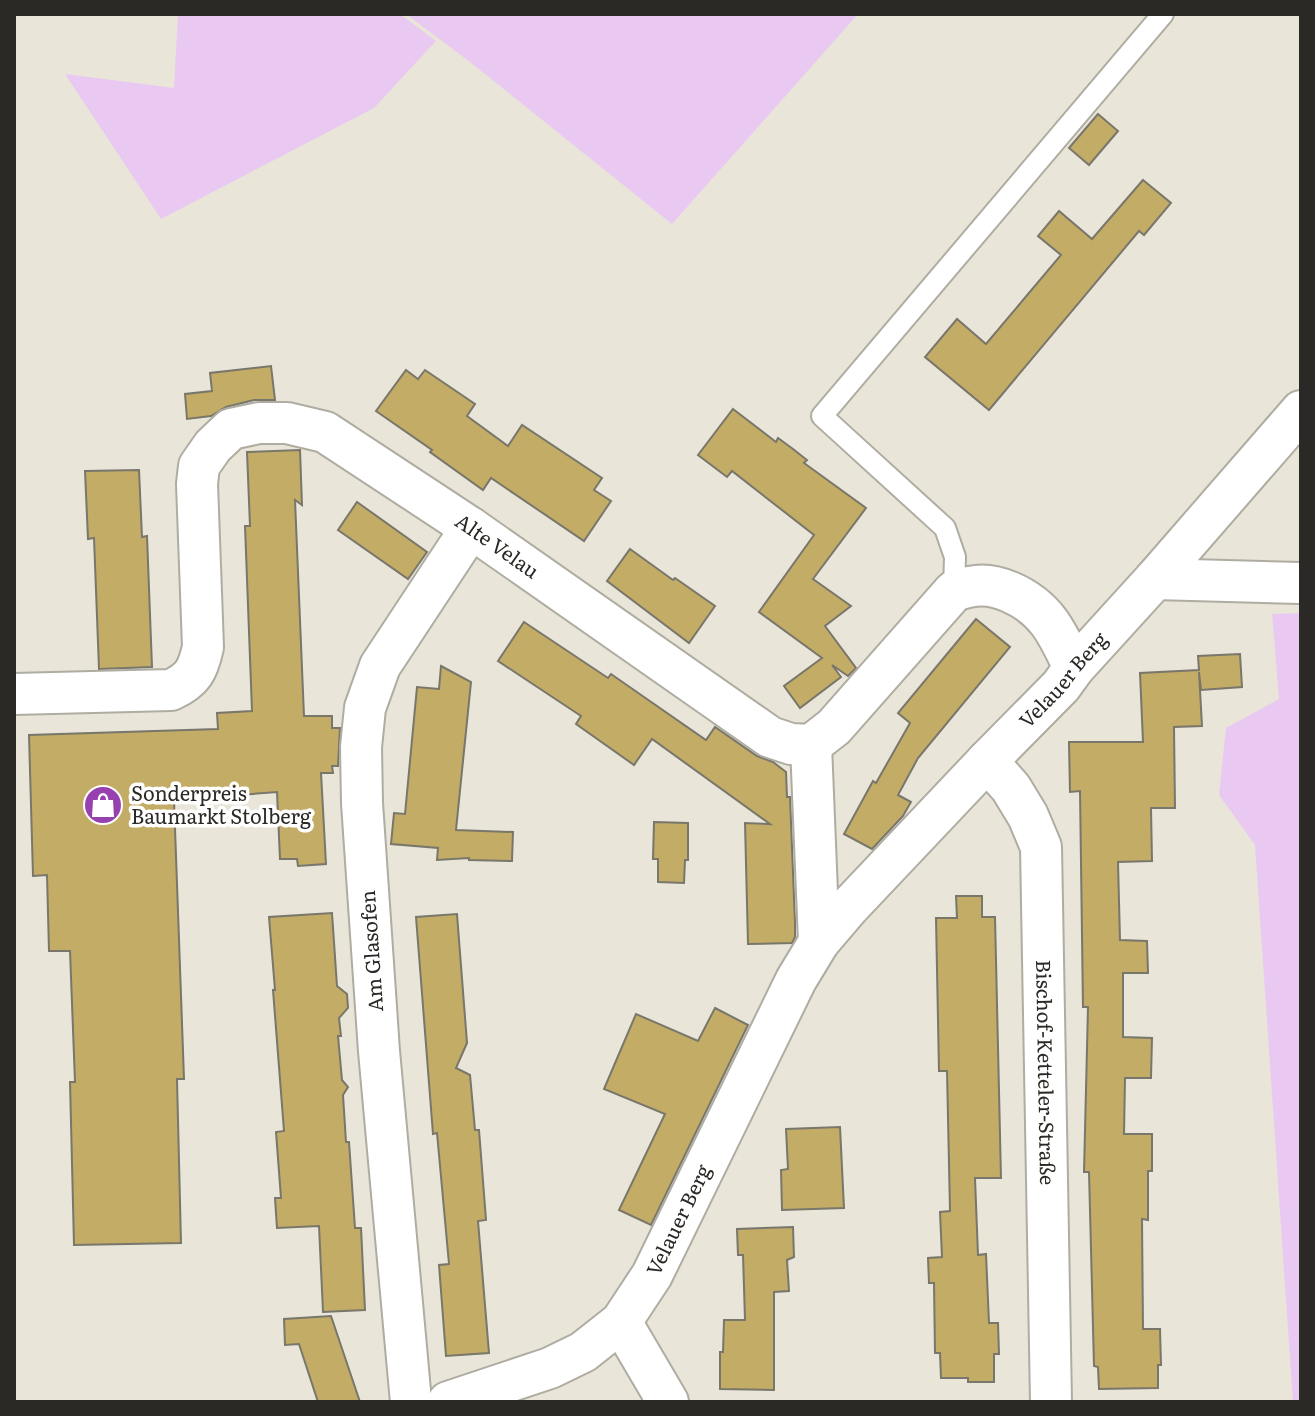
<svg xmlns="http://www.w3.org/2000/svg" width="1315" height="1416" font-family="Literata,serif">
<rect width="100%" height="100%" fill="#e9e5d9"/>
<!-- green -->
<g fill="#e9c9f2">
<path d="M178 14H400L436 41 374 108 161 219 65 74 174 88Z"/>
<path d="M406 14H858L672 224 470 62Z"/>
<path d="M1301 613V1402H1293L1255 845 1219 795 1226 728 1279 699 1272 614Z"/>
</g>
<!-- building -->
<g fill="#c3ac65" stroke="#79766b" stroke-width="2">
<path d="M1098 114 1118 131 1089 165 1069 148Z"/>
<path d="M1143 180 1171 203 1144 235 1139 231 989 410 925 357 957 319 986 344 1061 255 1038 236 1059 211 1092 239Z"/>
<path d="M271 366 275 400H254L226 407 211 416 187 419 185 394 212 391 210 373Z"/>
<path d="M406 370 418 379 425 370 475 404 467 416 508 446 522 425 602 478 594 490 611 501 584 541 491 478 483 490 430 452 432 450 376 411Z"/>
<path d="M733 409 776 442 778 438 793 449 807 460 804 463 866 508 813 579 851 606 825 626 856 668 848 676 832 665 841 677 800 708 784 686 822 658 759 612 814 535 732 471 727 477 698 455Z"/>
<path d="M300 450 302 505 295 500 304 716H332V728H340L338 766H332L333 773H321L326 864 298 866 297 859H280L277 792 174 800 184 1079H177L181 1243 74 1245 70 1082H75L70 951H49L47 875 33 876 29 735 218 729 217 713 252 711 245 526H250L247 452Z"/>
<path d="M139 470 142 537 147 536 152 667 99 669 94 538 88 539 85 471Z"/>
<path d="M357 502 427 552 408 579 338 530Z"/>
<path d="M630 549 673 580 675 578 715 606 689 643 607 581Z"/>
<path d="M976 619 1010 647 918 758 898 795 911 802 903 816 872 849 844 834 873 781 876 783 910 723 898 713Z"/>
<path d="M524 622 608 678 611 674 706 740 715 727 757 756 773 762 786 772 787 797H790L795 923V937L792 943 748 944 745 823 770 824 652 739 634 765 576 724 581 716 498 661Z"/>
<path d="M1240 654 1242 687 1201 690 1199 672 1202 726 1174 727 1175 808H1151L1152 861 1118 862 1120 940 1147 941 1148 973H1123V1037L1152 1038 1151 1078H1125L1124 1134H1152V1171H1148V1220L1142 1219 1143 1329H1160L1161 1365H1158V1388L1099 1389 1098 1367 1094 1366 1089 1172H1084L1088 1007H1083L1080 791 1070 792 1069 742H1143L1140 673 1199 670 1198 656Z"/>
<path d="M441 666 471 682 456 830 513 832 512 861 469 860V858L437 860 438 848 391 844 394 813 405 814 417 687 439 689Z"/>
<path d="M654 822 688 823V860H685L684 883 658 882V859H653Z"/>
<path d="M956 896H982V917H995L1001 1178H975L978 1255 986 1254 989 1323H998L999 1354H994V1382H968V1378H941L940 1353H935L934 1283H929L928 1258 942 1257 940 1212 950 1211 947 1071H939L936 918H957Z"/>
<path d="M332 913 337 986 347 994 348 1008 339 1018 341 1036H338L342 1080 348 1087 343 1095 346 1142H349L355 1228H361L365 1310 323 1312 319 1226 277 1228 275 1198H281L276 1132 284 1131 273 990H275L269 917Z"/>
<path d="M457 914 467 1043 456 1068 470 1075 475 1130H479L486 1220 478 1221 489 1353 446 1356 439 1265 449 1264 437 1133 433 1134 416 917Z"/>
<path d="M715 1008 748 1025 651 1225 619 1210 665 1114 604 1089 636 1014 698 1041Z"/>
<path d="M840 1127 844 1208 782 1210 781 1170 788 1169 786 1129Z"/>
<path d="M793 1227 794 1257 787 1260 789 1291 774 1292V1390L720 1389V1352H723L724 1320H745L743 1255H738L737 1229Z"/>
<path d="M331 1316 360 1402H318L299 1344 285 1345 284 1319Z"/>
</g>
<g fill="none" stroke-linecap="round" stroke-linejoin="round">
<!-- service casing -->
<g stroke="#afaca1" stroke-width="24">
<path id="service" d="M954 591 955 557 945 528 822 416 1163 14"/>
</g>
<!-- minor casing -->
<g stroke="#afaca1" stroke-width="44">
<g id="minor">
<path d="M1155 579 1301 583"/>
<path id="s1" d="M14 694 171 690C193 680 198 670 203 647L197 484 199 466 213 446 231 429 259 423H287L325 432 471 528 770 737 791 744 811 745 834 727 954 591C975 584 989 583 1010 592 1047 608 1058 634 1074 668"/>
<path d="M811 745 819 942"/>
<path id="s2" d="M987 761 1011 788 1028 816 1041 847 1051 1402"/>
<path d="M621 1322 668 1402"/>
<path d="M411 1402 379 1051 362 803 361 747 365 708 380 666 471 528"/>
<path id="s3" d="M448 1402 550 1368 583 1352 621 1322 652 1275 796 980 819 942 848 908 987 761 1061 686 1074 668 1155 579 1301 411"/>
</g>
</g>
<!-- service -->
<use href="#service" stroke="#fff" stroke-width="20"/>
<!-- minor -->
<use href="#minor" stroke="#fff" stroke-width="40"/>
</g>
<!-- icons -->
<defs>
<g id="shop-disc" transform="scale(2)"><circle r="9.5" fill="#9741ae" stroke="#fff"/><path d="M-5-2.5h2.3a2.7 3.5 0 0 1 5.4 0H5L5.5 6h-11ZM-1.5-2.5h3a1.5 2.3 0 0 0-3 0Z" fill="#fff"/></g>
</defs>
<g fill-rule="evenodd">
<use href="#shop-disc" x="103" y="805"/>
</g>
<g text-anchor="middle" stroke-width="7" stroke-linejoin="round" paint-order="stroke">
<!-- street labels -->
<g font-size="20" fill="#2a2925" stroke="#fff">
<text dy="7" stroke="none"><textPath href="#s1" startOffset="746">Alte Velau</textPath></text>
<text dy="7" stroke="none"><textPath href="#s3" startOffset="980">Velauer Berg</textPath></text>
<text transform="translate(372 951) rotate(-94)" y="7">Am Glasofen</text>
<text dy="7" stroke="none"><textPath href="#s2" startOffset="328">Bischof-Ketteler-Straße</textPath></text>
<text dy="7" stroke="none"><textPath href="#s3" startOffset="310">Velauer Berg</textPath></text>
</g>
<!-- poi labels -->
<g font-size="20" fill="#2a2925" stroke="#fff" text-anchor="start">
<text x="131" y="801">Sonderpreis<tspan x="131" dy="23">Baumarkt Stolberg</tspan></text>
</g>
</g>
<!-- border -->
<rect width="1315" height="1416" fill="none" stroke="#2a2925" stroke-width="32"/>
</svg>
